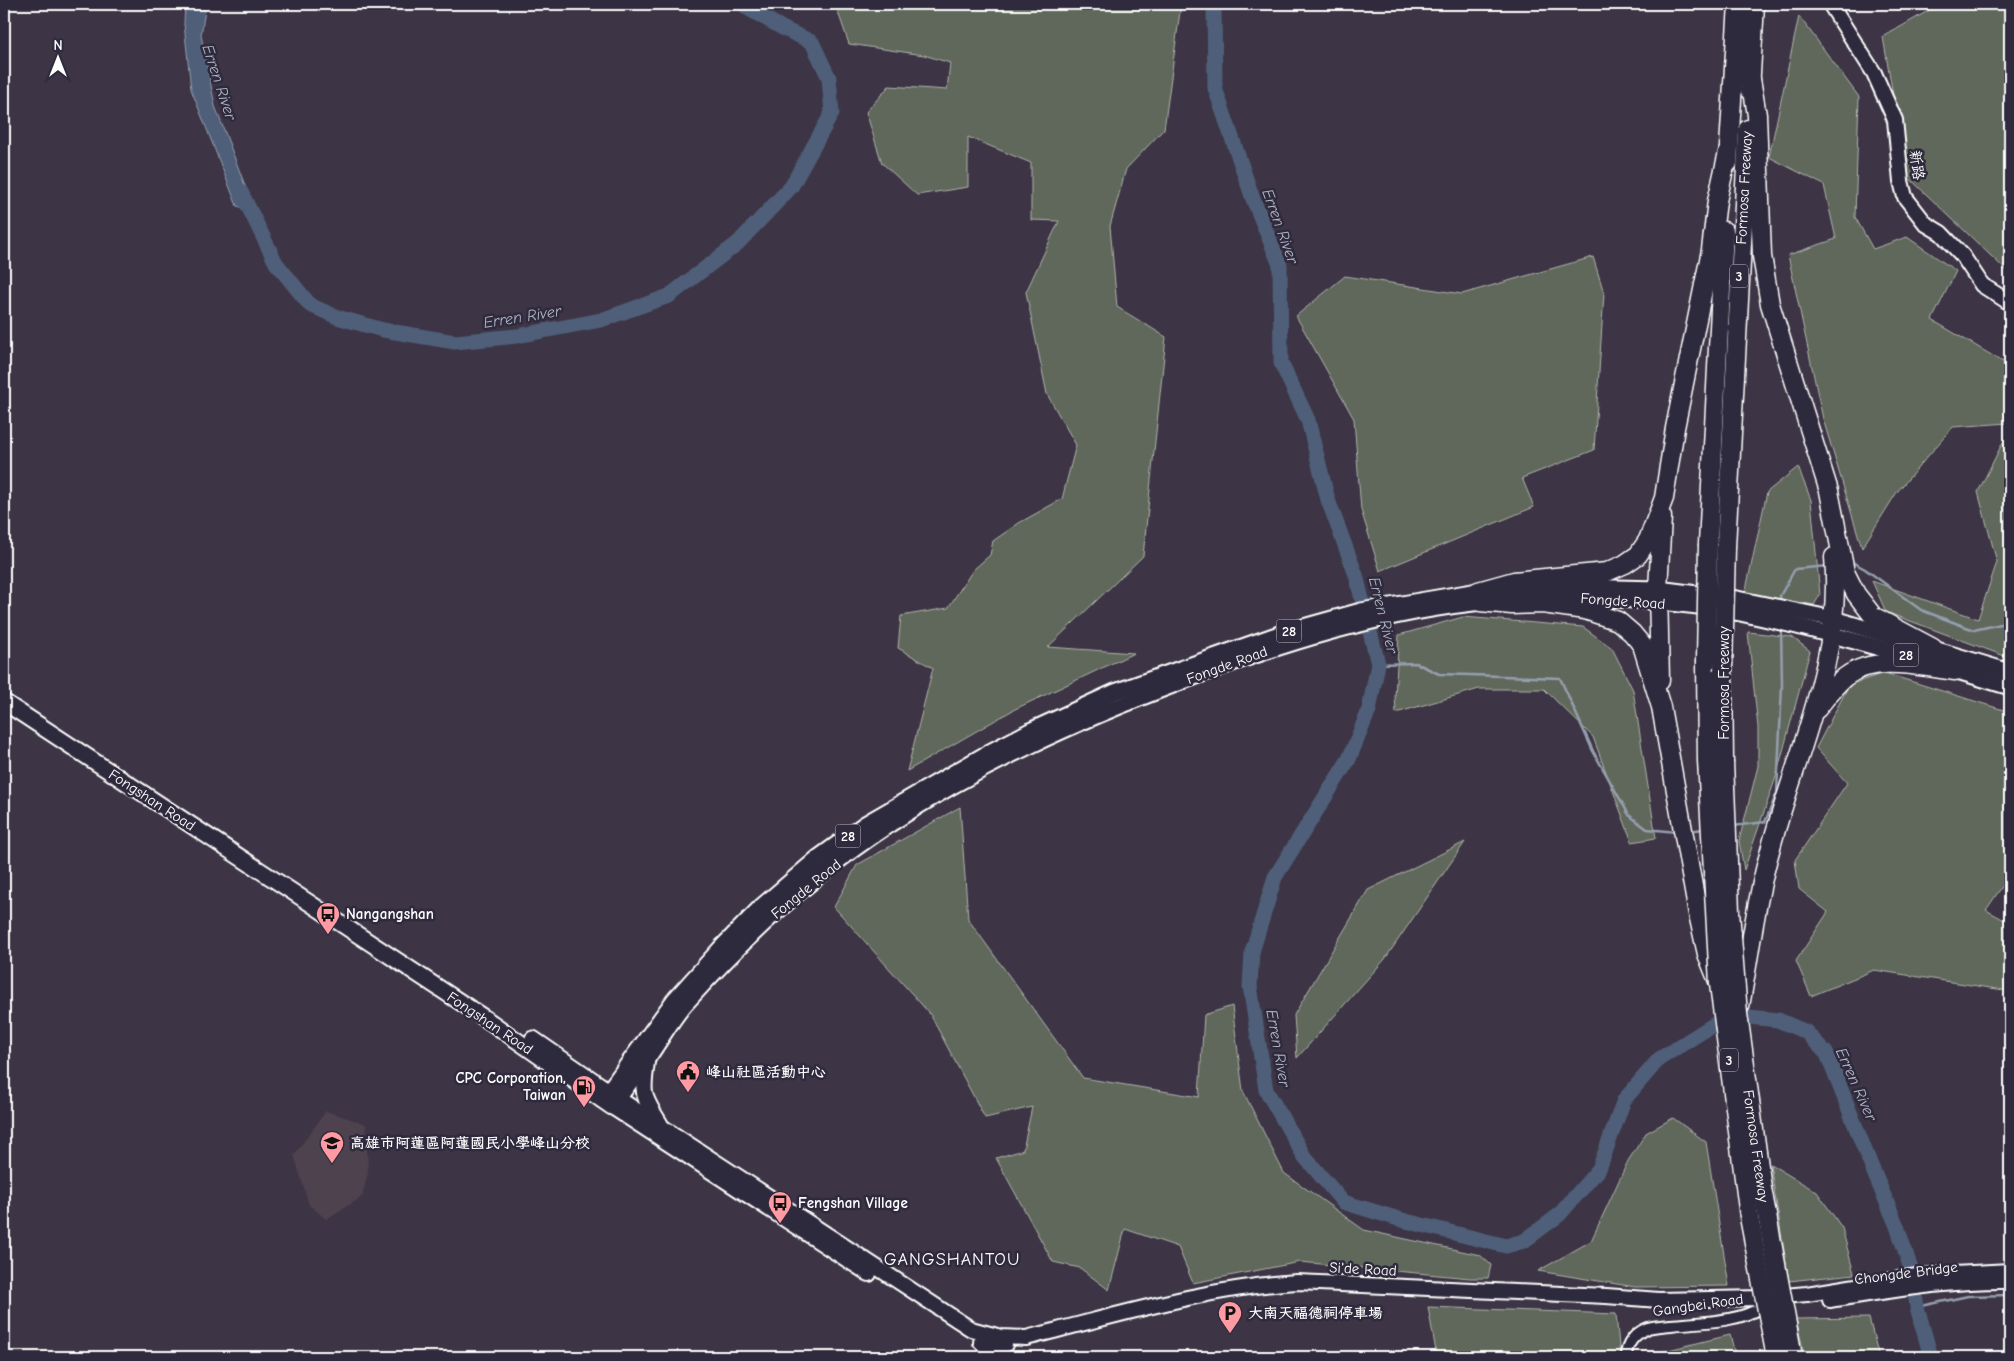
<svg xmlns="http://www.w3.org/2000/svg" width="2014" height="1361" font-family="'Comic Neue','LXGW WenKai TC',sans-serif">
<rect width="100%" height="100%" fill="#3d3545"/>
<filter id="ink" filterUnits="userSpaceOnUse"><feTurbulence type="fractalNoise" baseFrequency=".02" numOctaves="2"/><feDisplacementMap in="SourceGraphic" scale="10" xChannelSelector="R" yChannelSelector="G"/><feConvolveMatrix kernelMatrix="1 2 1 2 8 2 1 2 1" color-interpolation-filters="sRGB"/></filter>
<g filter="url(#ink)">
<!-- built -->
<path fill="#4e424e" d="M326 1111 366 1124 368 1172 362 1197 326 1219 309 1205 294 1155Z"/>
<!-- green -->
<g fill="#61685b" stroke="#b0b4ad">
<path d="M829 4H1181L1164 129 1126 169 1110 226 1117 307 1166 337 1143 556 1048 647 1134 653 1013 710 907 771 933 668 898 648 901 616 948 608 973 570 990 555 993 541 1019 523 1062 499 1076 445 1047 394 1026 292 1059 221 1031 220V163L968 137V187L917 195 882 163 866 112 889 86 947 90 950 63 924 55 849 44 837 9Z"/>
<path d="M1940 4H2010V274L1907 176 1883 37Z"/>
<path d="M1799 16 1859 97 1855 217 1873 249 1907 237 1956 271 1932 320 2010 366V408L2008 423 1953 427 1897 492 1862 548 1823 419 1788 255 1836 239 1824 185 1769 157Z"/>
<path d="M1593 257 1604 293 1594 450 1522 478 1534 507 1380 571 1361 510 1354 419 1296 316 1345 276 1462 294Z"/>
<path d="M2003 442 2010 487V658L1886 612 1872 581 1978 619 1997 562 1978 492Z"/>
<path d="M1798 467 1811 500 1820 595 1814 605 1745 594 1767 492Z"/>
<path d="M1463 617 1583 627 1612 648 1633 690 1656 838 1632 842 1593 737 1544 689H1479L1396 713 1395 696 1399 635Z"/>
<path d="M1748 632 1792 637 1810 651 1776 777 1744 870 1739 841 1758 766V727Z"/>
<path d="M1884 673 2010 712V875L1986 910 2010 923V991L1874 970 1811 996 1796 961 1828 912 1799 889 1795 860 1847 783 1816 748 1849 685Z"/>
<path d="M960 807 968 919 1083 1078 1199 1097 1204 1015 1232 1006 1243 1091 1284 1173 1364 1230 1480 1255 1491 1265 1488 1278H1470L1300 1262 1193 1283 1178 1247 1125 1229 1109 1290 1080 1268 1053 1262 996 1158 1023 1150 1032 1107 985 1118 930 1014 834 907 857 865Z"/>
<path d="M1465 842 1385 959 1297 1058 1294 1015 1368 890Z"/>
<path d="M1673 1118 1706 1142 1729 1286 1635 1287 1538 1271 1591 1241 1628 1161 1646 1133Z"/>
<path d="M1770 1164 1817 1192 1842 1228 1854 1274 1789 1281Z"/>
<path d="M1428 1307 1616 1314 1620 1357H1437Z"/>
<path d="M1869 1318 1879 1357H1805L1796 1319Z"/>
<path d="M1730 1335 1736 1357H1657L1656 1353Z"/>
</g>
<!-- water -->
<path fill="#4f5f79" stroke="#959faf" d="M185 4H206L201 35 215 106 255 212 237 206 191 89 184 24Z"/>
<g fill="none" stroke-linecap="round" stroke-linejoin="round">
<!-- stream -->
<g stroke="#959faf" stroke-width="2.5">
<path d="M1851 563H1854L1865 569 1921 610 1974 630 2010 622"/>
<path d="M1781 601 1780 596 1795 569 1828 566"/>
<path d="M1378 664 1416 663 1439 674 1560 678 1593 751 1629 815 1647 829 1676 832"/>
<path d="M1733 826 1765 822 1777 793 1782 685 1781 627"/>
<path d="M1689 831 1703 829"/>
<path d="M1972 1266 2006 1264"/>
<path d="M1917 1307 1968 1296 2010 1295"/>
</g>
<!-- river -->
<g stroke="#4f5f79" stroke-width="15">
<path d="M1214 4 1215 88 1253 199 1280 265 1281 363 1308 420 1328 500 1356 575 1378 664 1369 710 1349 759 1275 877 1252 952 1250 986 1266 1090 1304 1156 1343 1202 1402 1220 1506 1246 1524 1241 1559 1215 1599 1169 1624 1100 1659 1059 1713 1025 1749 1017 1778 1020 1806 1032 1827 1054 1872 1168 1897 1226 1912 1272 1917 1307 1931 1357"/>
<path d="M241 192 276 263 310 305 337 317 383 330 455 342 517 336 601 320 669 296 738 243 791 187 832 113 829 78 812 42 784 29 747 8 744 4"/>
</g>
<!-- street casing -->
<g stroke="#fff" stroke-width="14">
<path id="street" d="M1626 1357C1626 1344 1635 1333 1648 1328 1655 1326 1663 1326 1671 1325 1697 1322 1739 1323 1761 1307V1299"/>
</g>
<!-- secondary casing -->
<g stroke="#fff" stroke-width="18">
<g id="secondary">
<path d="M1830 4 1874 73 1895 120 1901 181 1905 197 1926 224 1941 233 1962 255 1982 285 2010 303"/>
<path d="M618 1098 971 1329 1001 1337 1026 1338C1115 1316 1205 1288 1297 1282L1606 1296 1659 1300 1761 1298 1807 1294 1917 1276 2010 1271"/>
<path d="M612 1107 869 1274"/>
<path d="M1830 1300C1890 1291 1949 1280 2010 1281"/>
<path d="M981 1342 1005 1345"/>
<path d="M983 1344 1003 1357"/>
</g>
</g>
<!-- primary casing -->
<g stroke="#fff" stroke-width="19">
<g id="primary">
<path d="M1540 597C1606 598 1675 600 1740 613 1832 632 1921 660 2010 687"/>
<path d="M4 702 492 1023 612 1107C624 1090 637 1073 649 1056 661 1039 671 1020 685 1004 745 937 815 873 890 824 979 765 1078 721 1178 683 1279 644 1384 611 1492 601"/>
<path d="M533 1039 617 1097"/>
<path d="M647 1059C642 1093 641 1094 660 1124"/>
<path d="M602 1100 675 999 720 949 761 907 818 858 865 824 988 753 1032 730 1115 692 1282 633 1361 611 1478 591 1574 587 1658 589 1737 599 1834 619 2010 672"/>
</g>
</g>
<!-- highway casing -->
<g stroke="#fff" stroke-width="21">
<g id="highway">
<path d="M1751 79 1757 115 1762 256 1770 304 1829 491 1845 572 1856 594 1873 616 1933 648"/>
<path d="M1750 90 1755 4"/>
<path d="M1728 163 1738 4"/>
<path d="M1708 544 1724 231"/>
<path d="M1726 547 1748 129"/>
<path d="M1478 591 1514 581 1607 572 1625 564 1638 555 1648 540 1664 498 1675 428 1711 250 1717 201 1728 152"/>
<path d="M1480 602 1512 605 1543 604 1585 610 1618 621 1632 633 1642 645 1661 707 1698 914 1707 954 1718 981"/>
<path d="M1706 662 1707 760"/>
<path d="M1723 670 1724 762"/>
<path d="M1660 681 1658 589 1662 517"/>
<path d="M1817 709C1826 698 1834 686 1845 677 1875 654 1920 667 1955 671"/>
<path d="M1740 1006C1750 953 1756 899 1771 847 1797 752 1843 657 1834 557"/>
</g>
</g>
<!-- street -->
<use href="#street" stroke="#2f2a3d" stroke-width="10"/>
<!-- secondary -->
<use href="#secondary" stroke="#2f2a3d" stroke-width="14"/>
<!-- primary -->
<use href="#primary" stroke="#2f2a3d" stroke-width="15"/>
<!-- highway -->
<use href="#highway" stroke="#2f2a3d" stroke-width="18"/>
<!-- highway-bridge casing -->
<g stroke="#fff" stroke-width="21" stroke-linecap="butt">
<g id="highway-bridge">
<path d="M1706 662 1708 544"/>
<path d="M1723 670 1726 547"/>
<path d="M1707 760 1719 984 1749 1217 1776 1357"/>
<path d="M1724 762 1730 912 1738 1014 1762 1188 1793 1357"/>
</g>
</g>
<!-- highway-bridge -->
<use href="#highway-bridge" stroke="#2f2a3d" stroke-width="18"/>
</g>
</g>
<!-- icons -->
<defs>
<g id="bus-pin" transform="scale(1.25)"><path d="M0 17L-7.5 6A9.5 9.5 0 1 1 7.5 6Z" fill="#ff9aa2" stroke="#2f2a3d"/><path d="M-5-6H5V4H4V6H2V4H-2V6H-4V4H-5ZM-3.5-4V0h7V-4ZM-3.5 1.2v1.5H-2V1.2ZM2 1.2v1.5H3.5V1.2Z" fill="#111"/></g>
<g id="civic-pin" transform="scale(1.25)"><path d="M0 17L-7.5 6A9.5 9.5 0 1 1 7.5 6Z" fill="#ff9aa2" stroke="#2f2a3d"/><path d="M-.6-6.5H3V-4.5H.6V-3L4-1V1h2V6H-6V1h2V-1L-.6-3ZM-1.2 2.5V6h2.4V2.5Z" fill="#111"/></g>
<g id="fuel-pin" transform="scale(1.25)"><path d="M0 17L-7.5 6A9.5 9.5 0 1 1 7.5 6Z" fill="#ff9aa2" stroke="#2f2a3d"/><path d="M-5.5-6h7V0h2V4h1.3V-2.5L3-4.5l.8-.8L6-3V5H2.5V1h-1V6h-7ZM-4.2-4.7v3.2H.2V-4.7Z" fill="#111"/></g>
<g id="school-pin" transform="scale(1.25)"><path d="M0 17L-7.5 6A9.5 9.5 0 1 1 7.5 6Z" fill="#ff9aa2" stroke="#2f2a3d"/><path d="M0-5L7-2L0 1L-7-2ZM-4 1L0 2.5L4 1V4Q0 6-4 4Z" fill="#111"/></g>
<g id="parking-pin" transform="scale(1.25)"><path d="M0 17L-7.5 6A9.5 9.5 0 1 1 7.5 6Z" fill="#ff9aa2" stroke="#2f2a3d"/><path d="M-3.5-5.5H1a3.5 3.5 0 0 1 0 7H-1V5.5H-3.5ZM-1-3.4V-.6H.8a1.4 1.4 0 0 0 0-2.8Z" fill="#111"/></g>
</defs>
<g fill-rule="evenodd">
<use href="#bus-pin" x="328" y="914"/>
<use href="#civic-pin" x="688" y="1072"/>
<use href="#fuel-pin" x="584" y="1087"/>
<use href="#school-pin" x="332" y="1143"/>
<use href="#bus-pin" x="780" y="1203"/>
<use href="#parking-pin" x="1230" y="1313"/>
</g>
<g text-anchor="middle" stroke-width="5" stroke-linejoin="round" paint-order="stroke">
<!-- shield labels -->
<g fill="#2f2a3d" stroke="#c1bfc5" stroke-width="1">
<rect x="1730" y="264.5" width="18" height="23" rx="4"/>
<rect x="1276.5" y="619.5" width="25" height="23" rx="4"/>
<rect x="1893.5" y="643.5" width="25" height="23" rx="4"/>
<rect x="835.5" y="824.5" width="25" height="23" rx="4"/>
<rect x="1720" y="1048.5" width="18" height="23" rx="4"/>
</g>
<g font-size="14" font-weight="bold" fill="#fff">
<text x="1739" y="281">3</text>
<text x="1289" y="636">28</text>
<text x="1906" y="660">28</text>
<text x="848" y="841">28</text>
<text x="1729" y="1065">3</text>
</g>
<!-- street labels -->
<g font-size="15" fill="#fff" stroke="#2f2a3d">
<text transform="translate(1917 165) rotate(82)" y="5">新路</text>
<text transform="translate(1744 188) rotate(-87)" y="5">Formosa Freeway</text>
<text transform="translate(1623 601) rotate(4)" y="5">Fongde Road</text>
<text transform="translate(1227 665) rotate(-20)" y="5">Fongde Road</text>
<text transform="translate(1724 683) rotate(-90)" y="5">Formosa Freeway</text>
<text transform="translate(152 800) rotate(33)" y="5">Fongshan Road</text>
<text transform="translate(806 889) rotate(-39)" y="5">Fongde Road</text>
<text transform="translate(490 1023) rotate(34)" y="5">Fongshan Road</text>
<text transform="translate(1756 1146) rotate(82)" y="5">Formosa Freeway</text>
<text transform="translate(1363 1269) rotate(3)" y="5">Si'de Road</text>
<text transform="translate(1906 1273) rotate(-7)" y="5">Chongde Bridge</text>
<text transform="translate(1698 1305) rotate(-8)" y="5">Gangbei Road</text>
</g>
<!-- poi labels -->
<g font-size="15" font-weight="bold" fill="#fff" stroke="#2f2a3d" text-anchor="start">
<text x="346" y="919">Nangangshan</text>
<text x="706" y="1077">峰山社區活動中心</text>
<text x="566" y="1083" text-anchor="end">CPC Corporation,<tspan x="566" dy="17">Taiwan</tspan></text>
<text x="350" y="1148">高雄市阿蓮區阿蓮國民小學峰山分校</text>
<text x="798" y="1208">Fengshan Village</text>
<text x="1248" y="1318">大南天福德祠停車場</text>
</g>
<!-- water labels -->
<g font-size="16" font-style="italic" fill="#b0b7c3" stroke="#2f2a3d">
<text transform="translate(220 82) rotate(72)" y="6">Erren River</text>
<text transform="translate(1281 226) rotate(70)" y="6">Erren River</text>
<text transform="translate(522 316) rotate(-9)" y="6">Erren River</text>
<text transform="translate(1384 615) rotate(76)" y="6">Erren River</text>
<text transform="translate(1279 1048) rotate(80)" y="6">Erren River</text>
<text transform="translate(1857 1084) rotate(66)" y="6">Erren River</text>
</g>
<!-- quarter labels -->
<g font-size="18" letter-spacing="1" fill="#fff" stroke="#2f2a3d">
<text x="952" y="1265">GANGSHANTOU</text>
</g>
</g>
<!-- margin -->
<rect width="2014" height="1361" fill="none" stroke="#2f2a3d" stroke-width="20"/>
<rect x="10" y="10" width="1994" height="1341" fill="none" stroke="#fff" stroke-width="2" filter="url(#ink)"/>
<!-- north arrow -->
<g transform="translate(58 58)" stroke="#2f2a3d" stroke-width="4" paint-order="stroke">
<path d="M0-4L9 19L0 12L-9 19Z" fill="#ffffff"/>
<text y="-8" font-size="14" font-weight="bold" text-anchor="middle" fill="#ffffff">N</text>
</g>
</svg>
